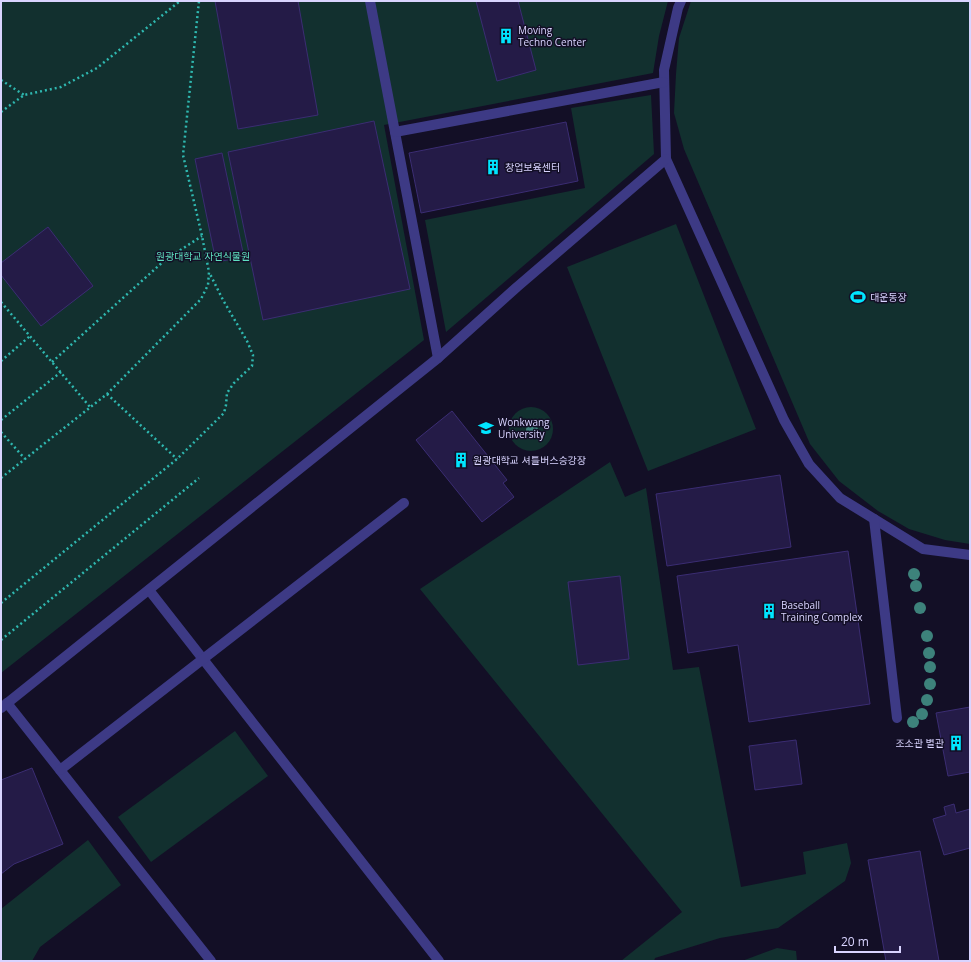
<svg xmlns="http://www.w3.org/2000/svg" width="971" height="962" font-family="'Open Sans','Noto Sans KR',sans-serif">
<rect width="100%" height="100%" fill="#130f26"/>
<!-- green -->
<g fill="#12302f">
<path d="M1 1H668L659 36 653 73 384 125 424 340 1 673Z"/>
<path d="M691 1H970V544L945 540 909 529 878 511 839 481 810 444 684 149 674 113 676 74 679 38Z"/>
<path d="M651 95 654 154 446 332 425 220 585 188 571 108Z"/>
<path d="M676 224 756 429 648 471 567 267Z"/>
<circle cx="531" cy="429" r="22"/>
<path d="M610 462 625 497 646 488 673 670 699 667 741 887 806 874 803 852 847 843 851 863 845 881 778 928 720 938 655 958 654 961H621L682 912 420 589Z"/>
<path d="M235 731 268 776 151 862 118 817Z"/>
<path d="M88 840 121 885 40 947 32 961H1V909Z"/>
<path d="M777 948 796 951 797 961H742Z"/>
</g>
<!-- building -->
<g fill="#241b47" stroke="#3b2d73">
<path d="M215 1H298L318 115 238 129Z"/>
<path d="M476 1H518L536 70 497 81Z"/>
<path d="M374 121 410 289 263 320 228 152Z"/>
<path d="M566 122 578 181 421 213 409 153Z"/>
<path d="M222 153 244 257 216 262 195 159Z"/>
<path d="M48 227 93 286 41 326 1 275V263Z"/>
<path d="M452 411 507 480 503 483 514 497 482 522 416 440Z"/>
<path d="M780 475 791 547 667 566 656 494Z"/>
<path d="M848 551 870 704 749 722 738 645 688 653 677 576Z"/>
<path d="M620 576 629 659 578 665 568 582Z"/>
<path d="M970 707V772L948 776 936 713Z"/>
<path d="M796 740 802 784 755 790 749 746Z"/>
<path d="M32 768 63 844 14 864 1 874V780Z"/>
<path d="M954 804 956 813 970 809V848L944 855 933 819 946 815 944 807Z"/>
<path d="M920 851 939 961H886L868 860Z"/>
</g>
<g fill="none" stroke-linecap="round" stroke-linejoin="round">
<!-- path -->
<g stroke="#2fb8b0" stroke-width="2.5" stroke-dasharray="2 3" stroke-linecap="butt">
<path d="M1 80 24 95"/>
<path d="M1 112 24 95 61 87 97 68 180 1"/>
<path d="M1 302 90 407"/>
<path d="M1 361 30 336"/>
<path d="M52 362 165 260 202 236"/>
<path d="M107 394 177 459"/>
<path d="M1 420 61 372"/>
<path d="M1 432 25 459"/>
<path d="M1 478 107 394 201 299 208 285 209 272 202 236 183 155 199 1"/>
<path d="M1 603 177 459 224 413 226 405 227 393 234 383 252 366 253 355 247 341 223 300 210 274"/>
<path d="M1 640 199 478"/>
</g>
<!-- service -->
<g stroke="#3d3a85" stroke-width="10">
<path d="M370 1 438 358"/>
<path d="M681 1 678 8 664 70 666 159 784 420 809 464 840 498 923 549 970 555"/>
<path d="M395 132 664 82"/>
<path d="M874 519 897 718"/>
<path d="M149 590 439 961"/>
<path d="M7 703 211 961"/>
<path d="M1 708 438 358 517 287 666 159"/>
<path d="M60 770 404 503"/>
</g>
</g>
<!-- trees -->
<g fill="#3d827b">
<circle cx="532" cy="430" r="6"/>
<circle cx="914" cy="574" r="6"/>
<circle cx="916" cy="586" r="6"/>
<circle cx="920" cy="608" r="6"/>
<circle cx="927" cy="636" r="6"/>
<circle cx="929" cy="653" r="6"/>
<circle cx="930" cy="667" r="6"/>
<circle cx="930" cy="684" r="6"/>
<circle cx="927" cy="700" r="6"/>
<circle cx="922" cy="714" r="6"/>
<circle cx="913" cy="722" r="6"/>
</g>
<!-- icons -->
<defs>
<g id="building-bare" transform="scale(1.2)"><path d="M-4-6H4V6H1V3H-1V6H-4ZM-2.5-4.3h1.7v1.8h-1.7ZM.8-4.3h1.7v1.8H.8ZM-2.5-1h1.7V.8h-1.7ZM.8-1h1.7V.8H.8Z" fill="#00e5ff" stroke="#130f26" stroke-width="2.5" paint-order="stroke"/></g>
<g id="stadium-bare" transform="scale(1.2)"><path d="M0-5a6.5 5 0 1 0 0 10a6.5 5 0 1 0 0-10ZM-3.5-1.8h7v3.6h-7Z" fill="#00e5ff" stroke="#130f26" stroke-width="2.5" paint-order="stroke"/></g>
<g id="university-bare" transform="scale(1.2)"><path d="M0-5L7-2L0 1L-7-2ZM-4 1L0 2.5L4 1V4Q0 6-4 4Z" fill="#00e5ff" stroke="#130f26" stroke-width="2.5" paint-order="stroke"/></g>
</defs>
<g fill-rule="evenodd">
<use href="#building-bare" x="506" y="36"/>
<use href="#building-bare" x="493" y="167"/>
<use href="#stadium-bare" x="858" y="297"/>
<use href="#university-bare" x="486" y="428"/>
<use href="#building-bare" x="461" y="460"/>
<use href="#building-bare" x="769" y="611"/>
<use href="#building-bare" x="956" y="743"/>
</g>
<g text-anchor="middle" stroke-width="3" stroke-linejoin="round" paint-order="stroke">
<!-- poi labels -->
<g font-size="10" fill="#d9d4ff" stroke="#130f26" text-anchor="start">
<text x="518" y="34">Moving<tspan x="518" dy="12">Techno Center</tspan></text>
<text x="505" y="171">창업보육센터</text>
<text x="870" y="301">대운동장</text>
<text x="498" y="426">Wonkwang<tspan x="498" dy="12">University</tspan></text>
<text x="473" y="464">원광대학교 셔틀버스승강장</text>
<text x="781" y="609">Baseball<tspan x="781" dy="12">Training Complex</tspan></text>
<text x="944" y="747" text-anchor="end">조소관 별관</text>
</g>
<!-- park labels -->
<g font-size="10" fill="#5fe0c0" stroke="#130f26">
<text x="203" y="260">원광대학교 자연식물원</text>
</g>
</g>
<!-- border -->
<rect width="971" height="962" fill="none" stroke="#d9d4ff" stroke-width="4"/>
<!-- scale -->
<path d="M835 946v6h65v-6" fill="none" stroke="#d9d4ff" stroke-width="2"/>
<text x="841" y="946" font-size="12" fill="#d9d4ff" stroke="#130f26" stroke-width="3" paint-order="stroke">20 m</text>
</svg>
